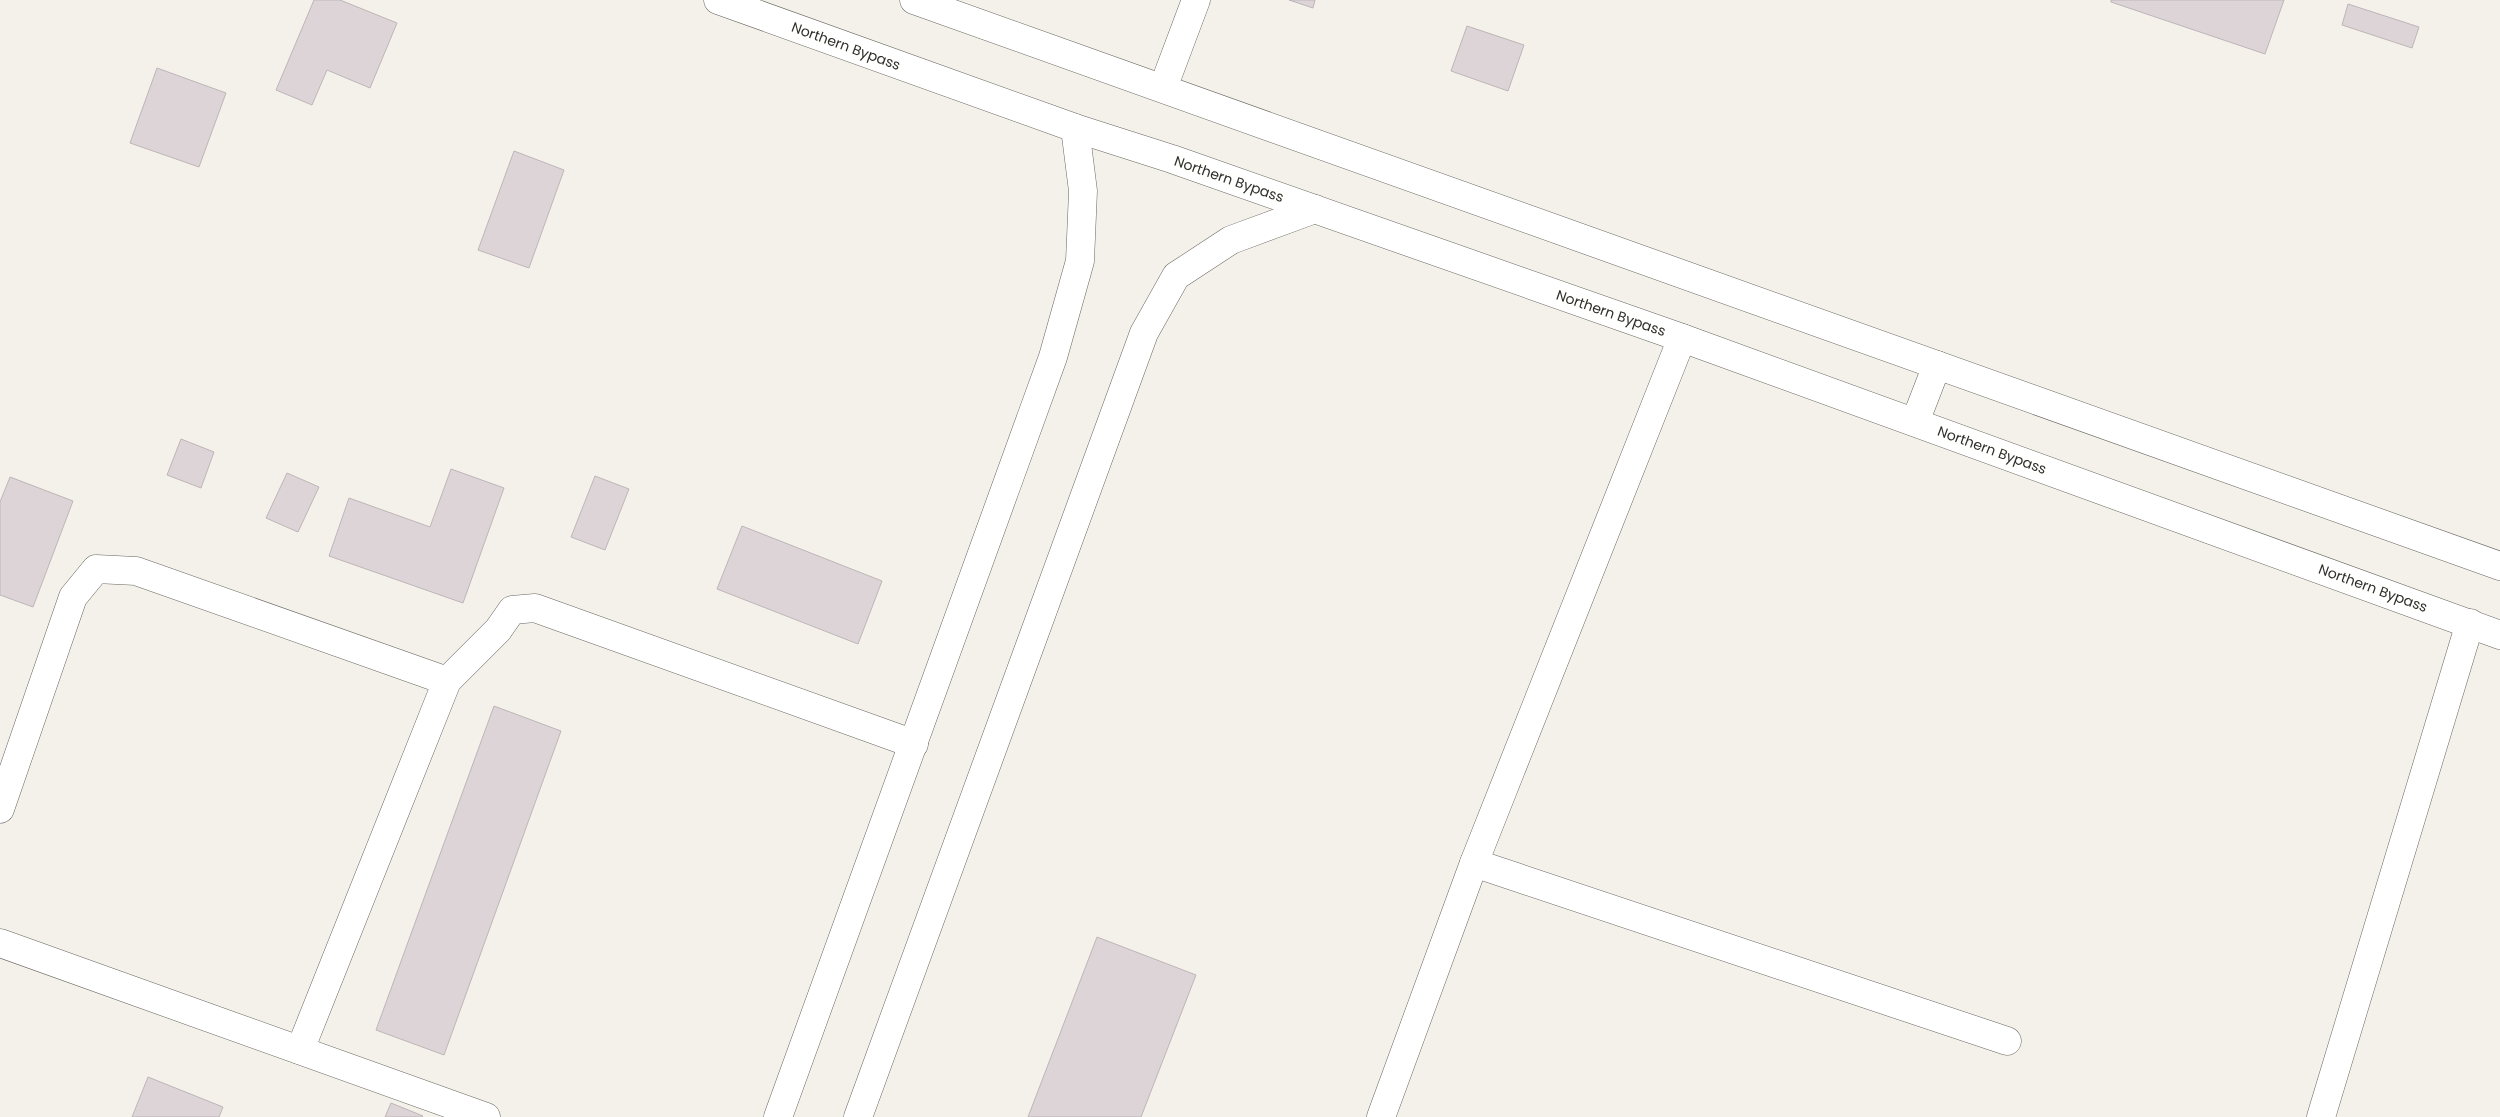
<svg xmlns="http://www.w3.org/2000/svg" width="2500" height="1117" font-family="Poppins,sans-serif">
<rect width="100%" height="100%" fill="#f4f1ea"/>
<!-- building -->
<g fill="#ddd4d8" stroke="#bdb5b8">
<path d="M314 0H340L397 23 370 88 327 70 312 105 276 90Z"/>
<path d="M1289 0H1315L1313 8Z"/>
<path d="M2111 0H2284L2265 54 2111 2Z"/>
<path d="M2348 4 2419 27 2412 48 2342 25Z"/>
<path d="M1467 26 1524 45 1508 91 1451 71Z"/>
<path d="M157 68 226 93 199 167 130 143Z"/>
<path d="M514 151 564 170 529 268 478 250Z"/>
<path d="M181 439 214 452 201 488 167 475Z"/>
<path d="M451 469 504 488 463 603 329 556 349 498 430 527Z"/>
<path d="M287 473 319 487 298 532 266 518Z"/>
<path d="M595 476 629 489 605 550 571 537Z"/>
<path d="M10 477 73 501 33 607 0 595V502Z"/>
<path d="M742 526 882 581 858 644 717 589Z"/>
<path d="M494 706 561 731 444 1055 376 1030Z"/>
<path d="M1097 937 1196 975 1141 1117H1028Z"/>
<path d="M148 1077 223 1107 219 1117H132Z"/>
<path d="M391 1103 423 1116 422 1117H385Z"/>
</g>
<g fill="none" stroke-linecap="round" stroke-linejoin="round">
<!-- minor casing -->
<g stroke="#696761" stroke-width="29">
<g id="minor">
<path d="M1163 88 1196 0"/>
<path d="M0 809 73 597 96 569 136 571 447 681"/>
<path d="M1474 863 2007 1041"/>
<path d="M0 943 486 1117"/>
<path d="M300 1050 447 681 498 630 512 610 535 608 914 744"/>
<path d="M778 1117 1053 357 1080 261 1083 191 1075 128"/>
<path d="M858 1117 1144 333 1176 276 1231 240 1315 209"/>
<path d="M1381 1117 1474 863 1682 338"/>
<path d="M2321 1117 2470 623"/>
</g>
</g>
<!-- major casing -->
<g stroke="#696761" stroke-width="29">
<g id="major">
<path d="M718 0 1075 128 1172 159 1682 338 2500 635"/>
<path d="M914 0 2500 566"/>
<path d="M1915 422 1937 365"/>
</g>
</g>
<!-- minor -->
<use href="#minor" stroke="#fff" stroke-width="28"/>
<!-- major -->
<use href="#major" stroke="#fff" stroke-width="28"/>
</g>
<g text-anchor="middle" stroke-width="5" stroke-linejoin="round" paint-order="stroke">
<!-- street labels -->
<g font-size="14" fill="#2f2e2b" stroke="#fffffd">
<text transform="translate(846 46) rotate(20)" y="5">Northern Bypass</text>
<text transform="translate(1229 179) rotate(19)" y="5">Northern Bypass</text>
<text transform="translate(1611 313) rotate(19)" y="5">Northern Bypass</text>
<text transform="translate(1992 450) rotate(20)" y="5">Northern Bypass</text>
<text transform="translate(2373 588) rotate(20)" y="5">Northern Bypass</text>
</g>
</g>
</svg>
